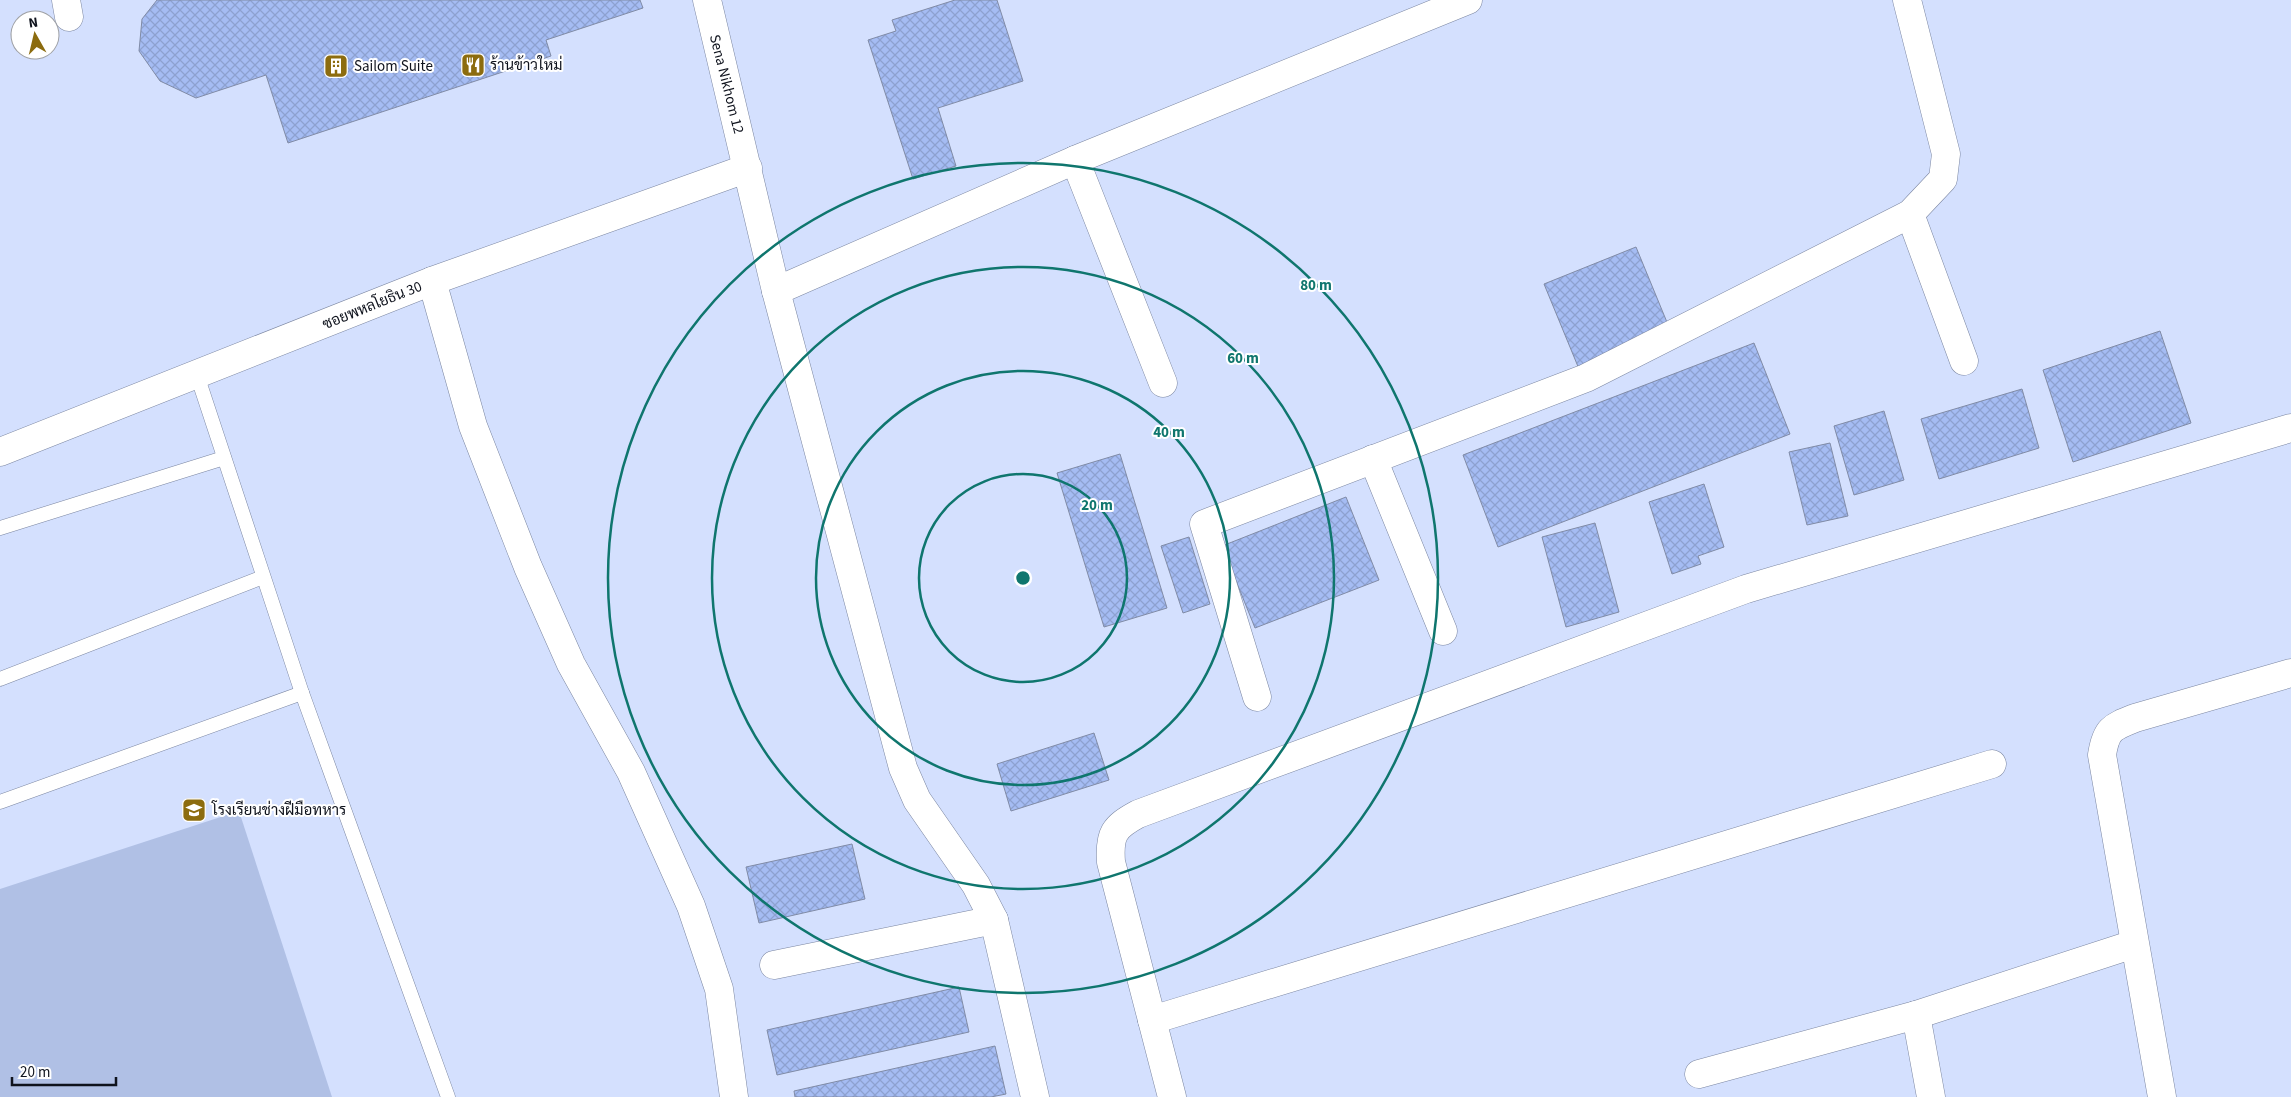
<svg xmlns="http://www.w3.org/2000/svg" width="2291" height="1097" font-family="'Source Sans 3',Sarabun,sans-serif">
<defs>
<pattern id="building-cross-hatch" width="8" height="8" patternUnits="userSpaceOnUse" patternTransform="scale(1.25)"><rect width="8" height="8" fill="#a5bcf3"/><path d="M0 0l8 8M0 8l8-8" fill="none" stroke="#8da1d0"/></pattern>
</defs>
<rect width="100%" height="100%" fill="#d4e0fe"/>
<!-- pitch -->
<path fill="#b0c0e5" d="M239 811 332 1097H0V889Z"/>
<!-- building -->
<g fill="url(#building-cross-hatch)" stroke="#808ba6">
<path d="M157 0H640L643 8 546 40 551 56 288 143 266 75 196 98 160 81 139 51 142 19Z"/>
<path d="M955 0H997L1023 81 938 108 956 166 913 179 868 40 896 31 892 20Z"/>
<path d="M1636 247 1671 332 1579 369 1544 284Z"/>
<path d="M2160 331 2191 423 2073 462 2043 370Z"/>
<path d="M1754 343 1790 434 1498 547 1463 455Z"/>
<path d="M2022 389 2039 448 1939 479 1921 419Z"/>
<path d="M1884 411 1904 480 1854 495 1834 426Z"/>
<path d="M1830 443 1848 516 1807 525 1789 452Z"/>
<path d="M1120 454 1167 608 1104 627 1057 473Z"/>
<path d="M1704 484 1724 547 1698 556 1701 564 1672 574 1649 502Z"/>
<path d="M1346 497 1379 580 1255 628 1222 546Z"/>
<path d="M1595 523 1619 612 1566 627 1542 537Z"/>
<path d="M1189 537 1210 604 1183 613 1161 546Z"/>
<path d="M1094 733 1109 780 1011 811 997 764Z"/>
<path d="M852 844 865 899 759 923 746 867Z"/>
<path d="M959 987 969 1032 777 1075 767 1030Z"/>
<path d="M995 1046 1006 1094 991 1097H795L794 1091Z"/>
</g>
<g fill="none" stroke-linecap="round" stroke-linejoin="round">
<!-- lane casing -->
<g stroke="#7b86a1" stroke-width="15">
<g id="lane">
<path d="M197 375 302 693 448 1097"/>
<path d="M0 528 224 458"/>
<path d="M0 679 263 577"/>
<path d="M0 802 302 693"/>
</g>
</g>
<!-- street casing -->
<g stroke="#7b86a1" stroke-width="29">
<g id="street">
<path d="M66 0 69 17"/>
<path d="M707 0 776 291 903 768 917 800 976 885 994 920 1035 1097"/>
<path d="M1075 160 1163 383"/>
<path d="M1910 214 1964 361"/>
<path d="M432 281 473 426 528 567 571 664 631 772 691 906 719 989 734 1097"/>
<path d="M776 291 1075 160 1468 0"/>
<path d="M0 452 432 281 748 168"/>
<path d="M1373 459 1443 631"/>
<path d="M1257 697 1204 524 1586 378 1910 214 1943 179 1946 154 1907 0"/>
<path d="M774 965 994 920"/>
<path d="M1916 1015 1931 1097"/>
<path d="M1152 1020 1992 764"/>
<path d="M1699 1074 1916 1015 2134 944"/>
<path d="M1172 1097 1111 862C1109 834 1114 827 1138 814L1746 589 2291 428"/>
<path d="M2162 1097 2102 755C2106 729 2112 727 2135 718L2291 673"/>
</g>
</g>
<!-- lane -->
<use href="#lane" stroke="#fff" stroke-width="14"/>
<!-- street -->
<use href="#street" stroke="#fff" stroke-width="28"/>
</g>
<!-- distance rings -->
<g fill="none" stroke="#0f766e" stroke-width="2.5">
<circle cx="1023" cy="578" r="104"/>
<circle cx="1023" cy="578" r="207"/>
<circle cx="1023" cy="578" r="311"/>
<circle cx="1023" cy="578" r="415"/>
</g>
<!-- icons -->
<defs>
<g id="restaurant-square" transform="scale(1.25)"><rect x="-9" y="-9" width="18" height="18" rx="4" fill="#8c6c0f" stroke="#fff"/><path d="M-5-6h1v4h1v-4h1v4h1v-4h1v5L-1.5 .5V6h-2V.5L-5-1ZM5-6V6H3V1.5H1.5Q1.5-4 5-6Z" fill="#fff"/></g>
<g id="building-square" transform="scale(1.25)"><rect x="-9" y="-9" width="18" height="18" rx="4" fill="#8c6c0f" stroke="#fff"/><path d="M-4-6H4V6H1V3H-1V6H-4ZM-2.5-4.3h1.7v1.8h-1.7ZM.8-4.3h1.7v1.8H.8ZM-2.5-1h1.7V.8h-1.7ZM.8-1h1.7V.8H.8Z" fill="#fff"/></g>
<g id="university-square" transform="scale(1.25)"><rect x="-9" y="-9" width="18" height="18" rx="4" fill="#8c6c0f" stroke="#fff"/><path d="M0-5L7-2L0 1L-7-2ZM-4 1L0 2.5L4 1V4Q0 6-4 4Z" fill="#fff"/></g>
</defs>
<g fill-rule="evenodd">
<use href="#restaurant-square" x="473" y="65"/>
<use href="#building-square" x="336" y="66"/>
<use href="#university-square" x="194" y="810"/>
</g>
<g text-anchor="middle" stroke-width="4" stroke-linejoin="round" paint-order="stroke">
<!-- poi labels -->
<g font-size="15" fill="#0f131d" stroke="#fff" text-anchor="start">
<text x="490" y="70">ร้านข้าวใหม่</text>
<text x="354" y="71">Sailom Suite</text>
<text x="212" y="815">โรงเรียนช่างฝีมือทหาร</text>
</g>
<!-- street labels -->
<g font-size="15" fill="#0f131d" stroke="#fff">
<text transform="translate(727 84) rotate(76)" y="5">Sena Nikhom 12</text>
<text transform="translate(372 305) rotate(-22)" y="5">ซอยพหลโยธิน 30</text>
</g>
</g>
<circle cx="1023" cy="578" r="8" fill="#0f766e" stroke="#fff" stroke-width="2.5"/>
<g font-size="15" text-anchor="middle" font-weight="bold" fill="#0f766e" stroke="#fff" stroke-width="4" stroke-linejoin="round" paint-order="stroke">
<text x="1316" y="290">80 m</text>
<text x="1243" y="363">60 m</text>
<text x="1169" y="437">40 m</text>
<text x="1097" y="510">20 m</text>
</g>
<!-- north arrow -->
<g transform="translate(35 35) rotate(352)"><circle r="24" fill="#ffffff" stroke="#9fa1a5"/>
<path d="M0-4L9 19L0 12L-9 19Z" fill="#8c6c0f"/>
<text y="-8" font-size="14" font-weight="bold" text-anchor="middle" fill="#0f131d">N</text>
</g>
<!-- scale -->
<path d="M12 1077v8h104v-8" fill="none" stroke="#0f131d" stroke-width="2.5"/>
<text x="20" y="1077" font-size="15" fill="#0f131d" stroke="#ffffff" stroke-width="4" paint-order="stroke">20 m</text>
</svg>
